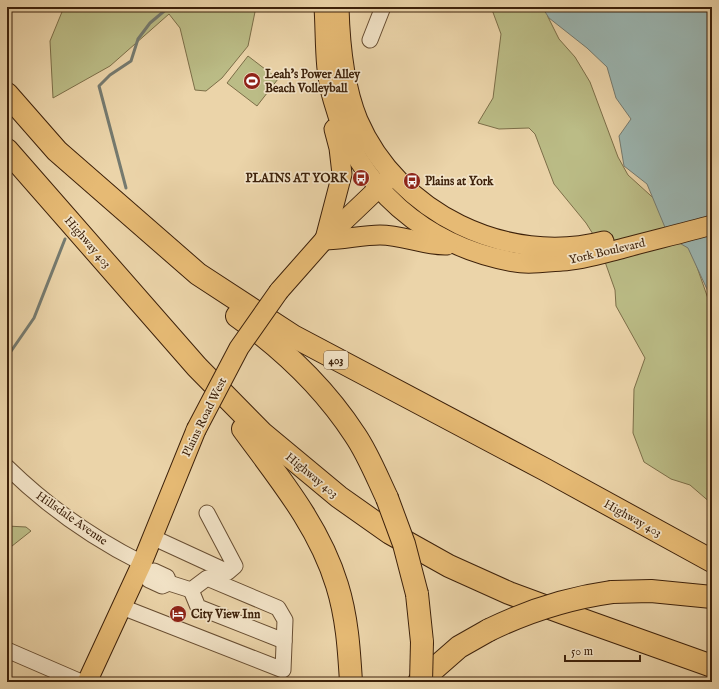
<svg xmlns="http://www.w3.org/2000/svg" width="719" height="689" font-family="'IM FELL English',serif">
<rect width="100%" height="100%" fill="#ebd4a9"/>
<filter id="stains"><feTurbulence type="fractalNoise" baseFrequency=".005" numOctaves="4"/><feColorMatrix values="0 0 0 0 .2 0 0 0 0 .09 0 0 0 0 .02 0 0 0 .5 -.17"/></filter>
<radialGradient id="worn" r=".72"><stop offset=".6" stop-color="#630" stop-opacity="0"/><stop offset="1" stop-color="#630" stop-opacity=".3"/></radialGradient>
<!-- green -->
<g fill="#bbbc86" stroke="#7c6e48">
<path d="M64 7H256L248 46 222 78 206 91 195 90 180 28 169 14 110 66 53 98 50 41Z"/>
<path d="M491 7H546L548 17 559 39 575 57 590 82 618 157 628 175 682 224 712 310V504L690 485 671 479 644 462 633 433 634 389 645 358 616 306 615 290 598 242 586 223 554 184 535 134 529 128 499 129 478 123 493 98 501 34Z"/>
<path d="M248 56 278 79 257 106 227 83Z"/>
<path d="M7 526 26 527 31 531 7 550Z"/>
</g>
<!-- water -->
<path fill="#9bb6b2" stroke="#757a6f" d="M542 7H712V300L688 248 669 237 647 184 624 166 619 136 631 119 616 98 607 67 587 48 549 18Z"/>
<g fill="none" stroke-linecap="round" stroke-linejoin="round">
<!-- stream -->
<g stroke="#757a6f" stroke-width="3">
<path d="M126 188 99 86 110 75 131 61 138 39 150 23 169 7"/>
<path d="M7 357 34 318 65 239"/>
</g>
<!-- minor casing -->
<g stroke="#684e32" stroke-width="17">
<g id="minor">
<path d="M370 40 383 7"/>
<path d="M7 467C46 505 94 539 142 563"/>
<path d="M152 537 228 572 235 566 207 513"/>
<path d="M139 570 148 574 154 571 167 577 169 583 162 586 149 580 148 574"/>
<path d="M191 590 198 607 284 641"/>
<path d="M122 607 283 670 285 620 278 608 207 578 191 590 169 583"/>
<path d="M7 650 81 682"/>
</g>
</g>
<!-- major casing -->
<g stroke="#3d210a" stroke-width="21">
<g id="major">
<path d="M324 7C326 38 324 71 333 100 357 188 425 246 514 262 529 265 547 262 562 261 583 260 604 253 624 248 654 240 683 233 712 225"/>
<path d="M339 7C340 44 344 86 358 120 398 213 507 266 604 241"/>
<path d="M325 239 342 174 339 148 334 129"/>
<path d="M324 240C343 240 362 235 380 235 403 235 425 246 447 245"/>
<path d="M279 291 324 240 387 180"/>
<path d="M87 682 142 563 196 430"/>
</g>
</g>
<!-- highway casing -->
<g stroke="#3d210a" stroke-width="24">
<g id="highway">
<path d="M7 94 57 151 198 274 293 336 546 470 712 561"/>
<path d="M7 150 197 367 262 433 339 497 390 533 449 566 509 593 566 614 712 666"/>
<path d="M237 316C282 348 325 389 355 435 368 454 377 477 387 498"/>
<path d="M243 429C279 478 319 526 337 585 347 617 349 649 351 682"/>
<path d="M612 592 651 591 712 597"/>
<path d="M417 594 422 642"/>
<path d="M419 682 459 647 489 630"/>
</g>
</g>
<!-- minor -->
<use href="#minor" stroke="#f2e3c7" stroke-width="15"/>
<!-- major -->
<use href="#major" stroke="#e6ba74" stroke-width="19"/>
<!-- highway -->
<use href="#highway" stroke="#e6ba74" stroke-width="22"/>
<!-- major-bridge casing -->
<g stroke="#3d210a" stroke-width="21" stroke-linecap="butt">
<path id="major-bridge" d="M196 430 239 348 279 291"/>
</g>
<!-- highway-bridge casing -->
<g stroke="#3d210a" stroke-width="24" stroke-linecap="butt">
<g id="highway-bridge">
<path d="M387 498 404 544 417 594"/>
<path d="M489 630C528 611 569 598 612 592"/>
<path d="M421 682 422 642"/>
</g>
</g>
<!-- major-bridge -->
<use href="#major-bridge" stroke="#e6ba74" stroke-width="19"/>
<!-- highway-bridge -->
<use href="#highway-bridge" stroke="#e6ba74" stroke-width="22"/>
</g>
<!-- icons -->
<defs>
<g id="stadium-disc" transform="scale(0.9)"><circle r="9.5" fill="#8f2418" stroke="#f2e3c7"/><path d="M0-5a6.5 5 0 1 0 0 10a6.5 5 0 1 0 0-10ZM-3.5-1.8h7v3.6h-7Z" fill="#fff"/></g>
<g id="bus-disc" transform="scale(0.9)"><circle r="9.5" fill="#8f2418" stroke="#f2e3c7"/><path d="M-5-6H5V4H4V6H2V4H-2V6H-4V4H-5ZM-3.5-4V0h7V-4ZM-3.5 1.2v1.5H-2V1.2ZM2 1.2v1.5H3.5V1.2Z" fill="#fff"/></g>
<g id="hotel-disc" transform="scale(0.9)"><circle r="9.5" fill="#8f2418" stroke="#f2e3c7"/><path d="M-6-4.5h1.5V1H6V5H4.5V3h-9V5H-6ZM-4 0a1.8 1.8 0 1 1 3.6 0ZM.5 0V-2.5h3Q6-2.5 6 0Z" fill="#fff"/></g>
</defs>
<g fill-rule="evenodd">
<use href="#stadium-disc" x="252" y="81"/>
<use href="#bus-disc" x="361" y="178"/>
<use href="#bus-disc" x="412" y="181"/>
<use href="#hotel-disc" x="178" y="614"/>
</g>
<g text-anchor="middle" stroke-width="3.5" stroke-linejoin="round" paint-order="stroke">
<!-- shield labels -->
<rect fill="#f2e3c7" stroke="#735b43" stroke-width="1" x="324" y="351" width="24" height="18" rx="3"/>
<g font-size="11" font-weight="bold" fill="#3d210a">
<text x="336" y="364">403</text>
</g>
<!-- poi labels -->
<g font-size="12" font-weight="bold" fill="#3d210a" stroke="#f2e3c7" text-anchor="start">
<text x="265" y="78">Leah's Power Alley<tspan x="265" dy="14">Beach Volleyball</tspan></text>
<text x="348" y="182" text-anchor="end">PLAINS AT YORK</text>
<text x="425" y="185">Plains at York</text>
<text x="191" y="618">City View Inn</text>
</g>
<!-- street labels -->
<g font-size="12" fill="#3d210a" stroke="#f2e3c7">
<text transform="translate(88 242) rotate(49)" y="4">Highway 403</text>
<text transform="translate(607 251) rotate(-13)" y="4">York Boulevard</text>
<text transform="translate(204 417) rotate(-64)" y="4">Plains Road West</text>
<text transform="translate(312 475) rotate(39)" y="4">Highway 403</text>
<text transform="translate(72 518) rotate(35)" y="4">Hillsdale Avenue</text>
<text transform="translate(633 518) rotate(29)" y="4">Highway 403</text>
</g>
</g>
<!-- margin -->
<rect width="719" height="689" fill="none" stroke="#ebd4a9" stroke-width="24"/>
<rect x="8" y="8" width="703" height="673" fill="none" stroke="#3d210a" stroke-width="2"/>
<rect x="12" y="12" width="695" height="665" fill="none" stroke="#3d210a"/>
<!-- scale -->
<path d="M565 655v6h75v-6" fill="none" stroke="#3d210a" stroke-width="2"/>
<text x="571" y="655" font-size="12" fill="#3d210a" stroke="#f2e3c7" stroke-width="3" paint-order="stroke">50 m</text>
<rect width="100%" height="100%" filter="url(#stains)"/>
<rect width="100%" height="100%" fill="url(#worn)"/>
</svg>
